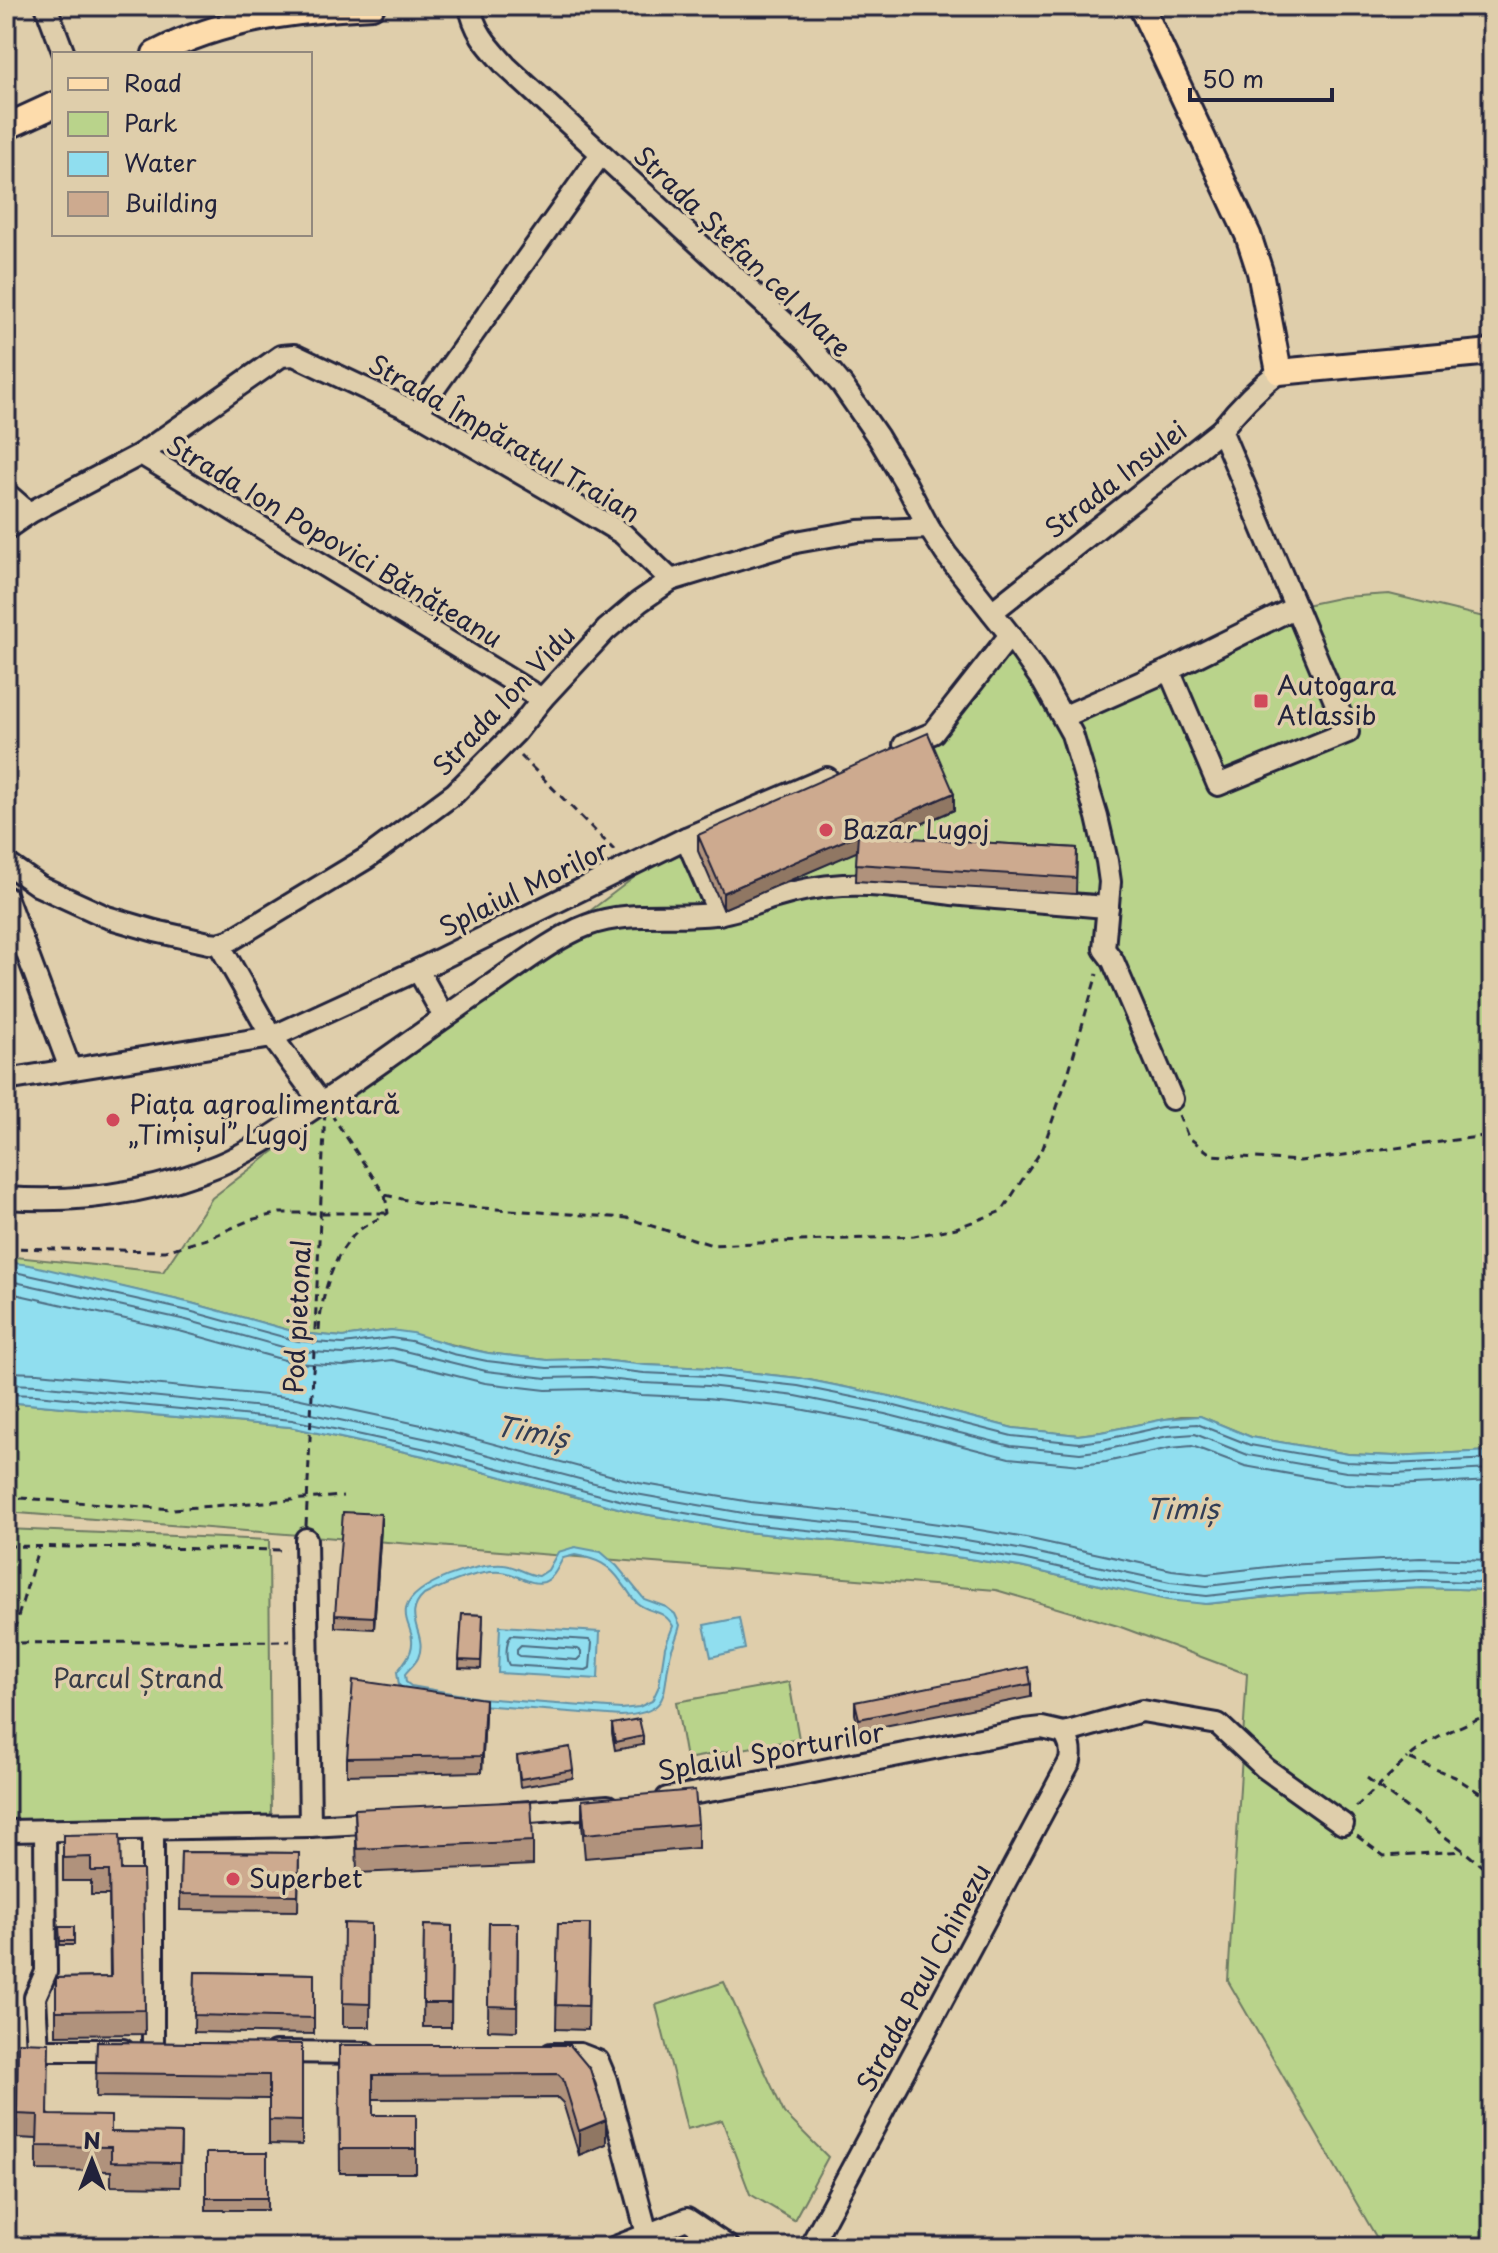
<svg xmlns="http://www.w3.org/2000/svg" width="1498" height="2253" font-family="'Playpen Sans',sans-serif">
<rect width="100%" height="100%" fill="#dfceab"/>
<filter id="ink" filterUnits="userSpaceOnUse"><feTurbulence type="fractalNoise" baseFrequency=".0125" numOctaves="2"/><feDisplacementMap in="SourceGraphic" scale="16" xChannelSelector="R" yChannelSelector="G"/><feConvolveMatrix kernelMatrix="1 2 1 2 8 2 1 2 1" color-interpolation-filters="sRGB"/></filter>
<g filter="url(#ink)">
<!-- green -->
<g fill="#b9d38b" stroke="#6e7a63" stroke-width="2">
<path d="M1389 594 1492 619V1451L1393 1456 1348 1454 1251 1437 1200 1416H1181L1101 1432 1078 1435 1013 1428 889 1396 799 1378 709 1368 645 1365 592 1359 547 1360 488 1353 391 1330 343 1337 299 1333 191 1303 30 1266 6 1262V1256L163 1272 212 1198 686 838 933 733 1010 635 1063 716 1296 607 1343 597Z"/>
<path d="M6 1402 290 1427 424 1456 633 1512 746 1532 854 1543 963 1558 1020 1567 1113 1588 1206 1604 1288 1595 1422 1588 1492 1590V2247H1382L1228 1981 1247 1674 1118 1626 996 1590 6 1512Z"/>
<path d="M6 1529 269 1540 271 1817 6 1820Z"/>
<path d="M789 1682 799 1739 686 1759 676 1702Z"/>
<path d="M724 1982 784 2113 828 2157 794 2220 750 2194 722 2120 687 2129 656 2005Z"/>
</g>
<!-- water -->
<g fill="#90deef" stroke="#6493a7" stroke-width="2" fill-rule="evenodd">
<path d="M6 1262 30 1265 191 1303 299 1333 343 1337 391 1330 412 1333 455 1346 488 1353 547 1360 592 1359 645 1365 709 1368 799 1378 889 1396 1013 1428 1078 1435 1101 1432 1165 1419 1200 1416 1251 1437 1348 1454 1393 1456 1492 1451V1590L1422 1588 1288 1595 1206 1604 1167 1600 1020 1567 963 1558 854 1543 746 1532 633 1512 424 1456 290 1427 6 1402Z"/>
<path d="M575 1547 601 1552 617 1566 644 1599 666 1607 675 1614 680 1625C678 1634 675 1641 672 1649 660 1690 676 1712 621 1716L479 1705 408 1693 399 1685 397 1672C409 1657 417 1647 409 1627 407 1622 405 1615 406 1609 411 1583 480 1562 504 1565 516 1566 527 1575 539 1576L548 1570 558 1552ZM575 1555C597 1559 609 1564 622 1583 628 1590 631 1597 637 1603 650 1614 663 1608 673 1626L665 1647 659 1686 652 1701 639 1707 621 1709 480 1698 411 1686 406 1682 405 1674C409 1669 415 1664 418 1658 429 1634 400 1617 424 1595 444 1585 479 1570 502 1572 516 1573 530 1586 544 1582 554 1578 558 1567 563 1558Z"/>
<path d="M739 1618 745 1649 711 1657 704 1625Z"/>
<path d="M500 1626 600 1632 598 1679 498 1673Z"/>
</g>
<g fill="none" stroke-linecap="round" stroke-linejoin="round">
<!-- shore -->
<g stroke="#4e6d83" stroke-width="2">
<path d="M6 1270 189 1311 298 1341 343 1344 391 1338 411 1341 453 1354 487 1361 547 1368 592 1367 644 1373 709 1376 798 1386 887 1404 1012 1436 1079 1443 1102 1440 1166 1426 1197 1424 1250 1445 1347 1462 1393 1464 1492 1459"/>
<path d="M6 1280 186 1320 297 1351 343 1354 392 1348 486 1371 546 1378 592 1377 643 1383 708 1386 796 1396 885 1414 1011 1446 1080 1453 1104 1450 1168 1436 1195 1434 1248 1455 1346 1472 1394 1474 1492 1469"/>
<path d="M6 1292 183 1332 295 1363 344 1366 392 1360 485 1383 546 1390 591 1389 642 1395 707 1398 794 1408 882 1425 1009 1458 1081 1465 1106 1462 1170 1448 1192 1446 1245 1466 1345 1484 1394 1486 1492 1481"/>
<path d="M6 1372 38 1373 296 1398 431 1427 639 1483 751 1502 858 1513 968 1528 1026 1538 1172 1570 1207 1574 1286 1565 1420 1558 1492 1560"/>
<path d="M6 1384 37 1385 293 1410 428 1439 636 1494 749 1514 857 1525 966 1540 1024 1550 1170 1582 1207 1586 1287 1577 1421 1570 1492 1572"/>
<path d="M6 1394 36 1395 292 1420 426 1449 634 1504 747 1524 855 1535 964 1550 1022 1559 1169 1592 1207 1596 1288 1587 1421 1580 1492 1583"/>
<path d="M511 1635 589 1640 592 1643 590 1668 586 1670 509 1665C505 1659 506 1641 511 1635Z"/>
<path d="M521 1645 578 1649 581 1651V1656L577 1660 520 1656 517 1654V1649Z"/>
</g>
<!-- minor casing -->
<g stroke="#22223b" stroke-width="26">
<g id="minor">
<path d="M46 6 64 54"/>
<path d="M470 6C474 32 489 47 506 66L807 343 842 385 878 437 906 484 929 528 946 554 1010 635 1043 682 1072 734 1097 817 1107 861 1110 882 1104 949 1113 961 1172 1099"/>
<path d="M417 413 601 154"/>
<path d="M141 454 542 699"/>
<path d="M6 493 29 513"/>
<path d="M6 529 29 513 141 454 281 356 294 355 417 413 560 496 623 534 671 580"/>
<path d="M992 612 1221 430C1239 407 1256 389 1279 372"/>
<path d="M1169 670 1218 785 1348 732 1221 430"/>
<path d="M1063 717 1169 670 1296 607"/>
<path d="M904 745 933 733 1010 635"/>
<path d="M686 838 719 914"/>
<path d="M6 863 39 886 107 917 155 931 209 943 219 944 231 940 367 858 455 793 516 732 542 699 606 630 639 602 671 580 796 542 858 531 929 528"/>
<path d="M6 897 68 1063"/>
<path d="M219 944 272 1037 321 1103"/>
<path d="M418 970 444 1017"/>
<path d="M6 1080 272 1037 418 970 686 838 827 778"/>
<path d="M6 1198C78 1203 152 1193 219 1165 255 1150 285 1127 317 1106 373 1070 426 1029 481 992 513 971 553 938 588 925 628 910 673 919 714 914 735 912 753 904 772 898 795 891 820 886 843 885 879 883 916 890 952 894 1004 899 1056 903 1108 907"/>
<path d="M306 1539 310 1826"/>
<path d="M1064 1733 1142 1711 1218 1724 1265 1768 1343 1824"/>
<path d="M667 1798 773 1780 1025 1730 1042 1728 1064 1733"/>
<path d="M504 1814 608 1806"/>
<path d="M153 1828V2050"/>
<path d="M45 1830 46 1972 35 1997 38 2050H123"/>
<path d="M6 1831 310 1826 381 1822"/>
<path d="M275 2052 367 2053"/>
<path d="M551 2054H580L598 2061 606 2080 647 2234"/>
<path d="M615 2247 687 2219 729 2247"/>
<path d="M810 2247 1070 1761C1072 1750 1070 1743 1064 1733"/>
</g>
</g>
<!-- major casing -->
<g stroke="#22223b" stroke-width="30">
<g id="major">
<path d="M1141 6 1248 235 1260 272 1279 372 1492 352"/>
<path d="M155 54C224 18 296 10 372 6"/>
<path d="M6 127 54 105"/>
</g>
</g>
<!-- path -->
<g stroke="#22223b" stroke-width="3" stroke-dasharray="8 6" stroke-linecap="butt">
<path d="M521 756 614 850"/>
<path d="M1179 1115 1188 1137 1212 1155 1300 1161 1492 1135"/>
<path d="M385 1195 424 1204 627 1218 712 1245 914 1236 956 1228 1002 1211 1043 1148 1066 1081 1097 974"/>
<path d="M6 1248 165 1251 207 1239 250 1220 280 1213H388"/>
<path d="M319 1330C321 1298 332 1257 355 1234 363 1225 378 1220 388 1213L385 1195 333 1117"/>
<path d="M6 1497 172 1509 343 1496"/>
<path d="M6 1546 286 1550"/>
<path d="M6 1643 290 1641"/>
<path d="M6 1657 39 1546"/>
<path d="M1492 1713C1463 1725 1433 1737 1408 1758L1455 1777 1492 1801"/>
<path d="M1367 1778 1464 1851 1492 1875"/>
<path d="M1356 1807 1408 1758"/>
<path d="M1357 1836 1384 1856 1464 1851"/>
</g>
<!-- minor -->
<use href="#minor" stroke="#dfceab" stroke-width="20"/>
<!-- major -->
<use href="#major" stroke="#fddcac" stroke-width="24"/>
<!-- path-bridge -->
<path stroke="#22223b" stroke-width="3" stroke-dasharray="8 6" stroke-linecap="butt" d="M306 1526 325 1110"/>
</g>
<!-- wall -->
<g fill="#b0927b" stroke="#22223b" stroke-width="2">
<path d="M954 810 891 837 1077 848 1076 894 856 881 857 851 723 909 698 851V835Z"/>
<path d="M381 1527 374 1629 335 1627V1615Z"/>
<path d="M462 1614 483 1615 481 1669 459 1668Z"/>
<path d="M1031 1684V1697L859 1731 855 1714V1702Z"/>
<path d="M485 1715 482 1772 347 1775V1758Z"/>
<path d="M612 1724 643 1736V1745L615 1750 612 1733Z"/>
<path d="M517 1756 573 1770V1778L520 1787Z"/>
<path d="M582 1800 698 1824V1848L585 1858 582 1824Z"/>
<path d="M355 1809 533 1841V1865L357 1873Z"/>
<path d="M63 1835 121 1870H143L145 2034 56 2035V1978L110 1977 109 1895H91V1881H63Z"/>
<path d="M181 1852 299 1853 298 1911 180 1910Z"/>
<path d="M489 1923H518L517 2031 488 2030Z"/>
<path d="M371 1924 370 2027H343V2003Z"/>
<path d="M558 1924H590L588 2030 556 2029Z"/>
<path d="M424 1925 452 1926 451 2027H423Z"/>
<path d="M59 1927H74V1945H60Z"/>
<path d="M195 1972 314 1974V2034L194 2032Z"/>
<path d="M18 2042 49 2115 111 2132 181 2133 180 2187 111 2186V2171L37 2170V2139L17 2138Z"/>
<path d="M97 2042 302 2044V2145L269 2144V2099L96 2097Z"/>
<path d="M339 2045H570L606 2144 579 2155 563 2103 558 2098 373 2099V2115H416V2173H340Z"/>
<rect x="206" y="2153" width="61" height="57"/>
</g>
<!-- shaded-wall -->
<g fill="#907764" stroke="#22223b" stroke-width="2">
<path d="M954 793V810L723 909V893Z"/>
<path d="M381 1514V1527L374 1629V1617Z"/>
<path d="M485 1699V1715L482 1772V1756Z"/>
<path d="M606 2120V2144L579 2155V2131Z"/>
</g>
<!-- building -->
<g fill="#cdaa8f" stroke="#22223b" stroke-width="2">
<path d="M928 733 954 793 723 893 698 835Z"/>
<path d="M858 835 1077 848 1076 878 856 864Z"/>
<path d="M343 1512 381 1514 374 1617 335 1615Z"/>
<path d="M462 1614 483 1615 481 1661 459 1660Z"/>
<path d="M1028 1667 1031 1684 859 1719 855 1702Z"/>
<path d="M353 1680 485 1699 482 1756 347 1758Z"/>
<path d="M639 1719 643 1736 615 1742 612 1724Z"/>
<path d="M570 1747 573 1770 520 1779 517 1756Z"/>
<path d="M695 1790 698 1824 585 1834 582 1800Z"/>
<path d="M531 1801 533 1841 357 1849 355 1809Z"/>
<path d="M120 1834 121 1870H143L145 2010 56 2011V1978L111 1977 109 1871H91V1857L63 1858V1835Z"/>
<path d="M181 1852 299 1853 298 1895 180 1894Z"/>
<path d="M344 1923 371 1924 370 2004 343 2003Z"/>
<path d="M489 1923H518L517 2007 488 2006Z"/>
<path d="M558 1924H590L588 2006 556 2005Z"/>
<path d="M424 1925 452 1926 451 2003H423Z"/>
<path d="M59 1927H74V1941H60Z"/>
<path d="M195 1972 314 1974V2018L194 2015Z"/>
<path d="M18 2042 49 2043 48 2115 111 2116V2132L181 2133 180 2163 111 2162V2147L37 2146 38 2115 17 2114Z"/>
<path d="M97 2042 302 2044V2121L269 2120V2075L96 2073Z"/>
<path d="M339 2045H570L590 2069 606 2120 579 2131 563 2079 558 2074 373 2075V2115H416V2149H340Z"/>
<rect x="206" y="2153" width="61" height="45"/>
</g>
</g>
<!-- markers -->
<g fill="#d1495b" stroke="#dfceab" stroke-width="3">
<rect x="1253" y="693" width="16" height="16" rx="4"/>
<circle cx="826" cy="830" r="8"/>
<circle cx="113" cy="1120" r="8"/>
<circle cx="233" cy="1879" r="8"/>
</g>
<g text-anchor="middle" stroke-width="7" stroke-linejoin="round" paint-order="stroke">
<!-- street labels -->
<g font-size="26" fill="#22223b" stroke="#dfceab">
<text transform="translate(742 252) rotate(44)" y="9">Strada Ștefan cel Mare</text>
<text transform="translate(504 439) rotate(30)" y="9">Strada Împăratul Traian</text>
<text transform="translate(1116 480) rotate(-38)" y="9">Strada Insulei</text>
<text transform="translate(334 542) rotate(31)" y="9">Strada Ion Popovici Bănățeanu</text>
<text transform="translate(504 701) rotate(-47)" y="9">Strada Ion Vidu</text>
<text transform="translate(524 889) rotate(-26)" y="9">Splaiul Morilor</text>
<text transform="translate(298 1317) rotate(-87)" y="9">Pod pietonal</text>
<text transform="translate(771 1752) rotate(-10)" y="9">Splaiul Sporturilor</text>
<text transform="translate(924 1978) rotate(-62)" y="9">Strada Paul Chinezu</text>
</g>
<!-- poi labels -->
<g font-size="26" fill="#22223b" stroke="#dfceab" text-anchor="start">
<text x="1277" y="695">Autogara<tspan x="1277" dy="30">Atlassib</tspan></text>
<text x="842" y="839">Bazar Lugoj</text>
<text x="129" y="1114">Piața agroalimentară<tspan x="129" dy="30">„Timișul” Lugoj</tspan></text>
<text x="249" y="1888">Superbet</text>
</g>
<!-- park labels -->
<g font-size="26" fill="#393d47" stroke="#dfceab">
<text x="138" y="1688">Parcul Ștrand</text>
</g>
<!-- water labels -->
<g font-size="28" font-style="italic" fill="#323e56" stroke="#dfceab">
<text transform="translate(532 1432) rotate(11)" y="10">Timiș</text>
<text x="1182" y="1519">Timiș</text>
</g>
</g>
<!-- margin -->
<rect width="1498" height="2253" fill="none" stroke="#dfceab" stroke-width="32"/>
<rect x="16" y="16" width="1466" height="2221" fill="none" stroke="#22223b" stroke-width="3" filter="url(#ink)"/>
<!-- legend -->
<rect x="52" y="52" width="260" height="184" fill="#dfceab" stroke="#93897e" stroke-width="2"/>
<rect x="68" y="78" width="40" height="12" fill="#fddcac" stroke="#93897e" stroke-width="2"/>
<text x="124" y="92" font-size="24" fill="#22223b">Road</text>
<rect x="68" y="112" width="40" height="24" fill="#b9d38b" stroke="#93897e" stroke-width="2"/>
<text x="124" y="132" font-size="24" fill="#22223b">Park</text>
<rect x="68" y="152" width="40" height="24" fill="#90deef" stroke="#93897e" stroke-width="2"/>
<text x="124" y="172" font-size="24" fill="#22223b">Water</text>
<rect x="68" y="192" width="40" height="24" fill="#cdaa8f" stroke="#93897e" stroke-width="2"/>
<text x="124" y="212" font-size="24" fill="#22223b">Building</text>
<!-- north arrow -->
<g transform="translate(92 2161)" stroke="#dfceab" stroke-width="6" paint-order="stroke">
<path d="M0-6L14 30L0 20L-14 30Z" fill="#22223b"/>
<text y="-12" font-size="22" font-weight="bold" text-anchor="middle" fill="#22223b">N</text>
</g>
<!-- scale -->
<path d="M1190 88v12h142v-12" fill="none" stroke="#22223b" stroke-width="4"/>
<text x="1202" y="88" font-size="24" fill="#22223b" stroke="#dfceab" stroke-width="6" paint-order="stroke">50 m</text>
</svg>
